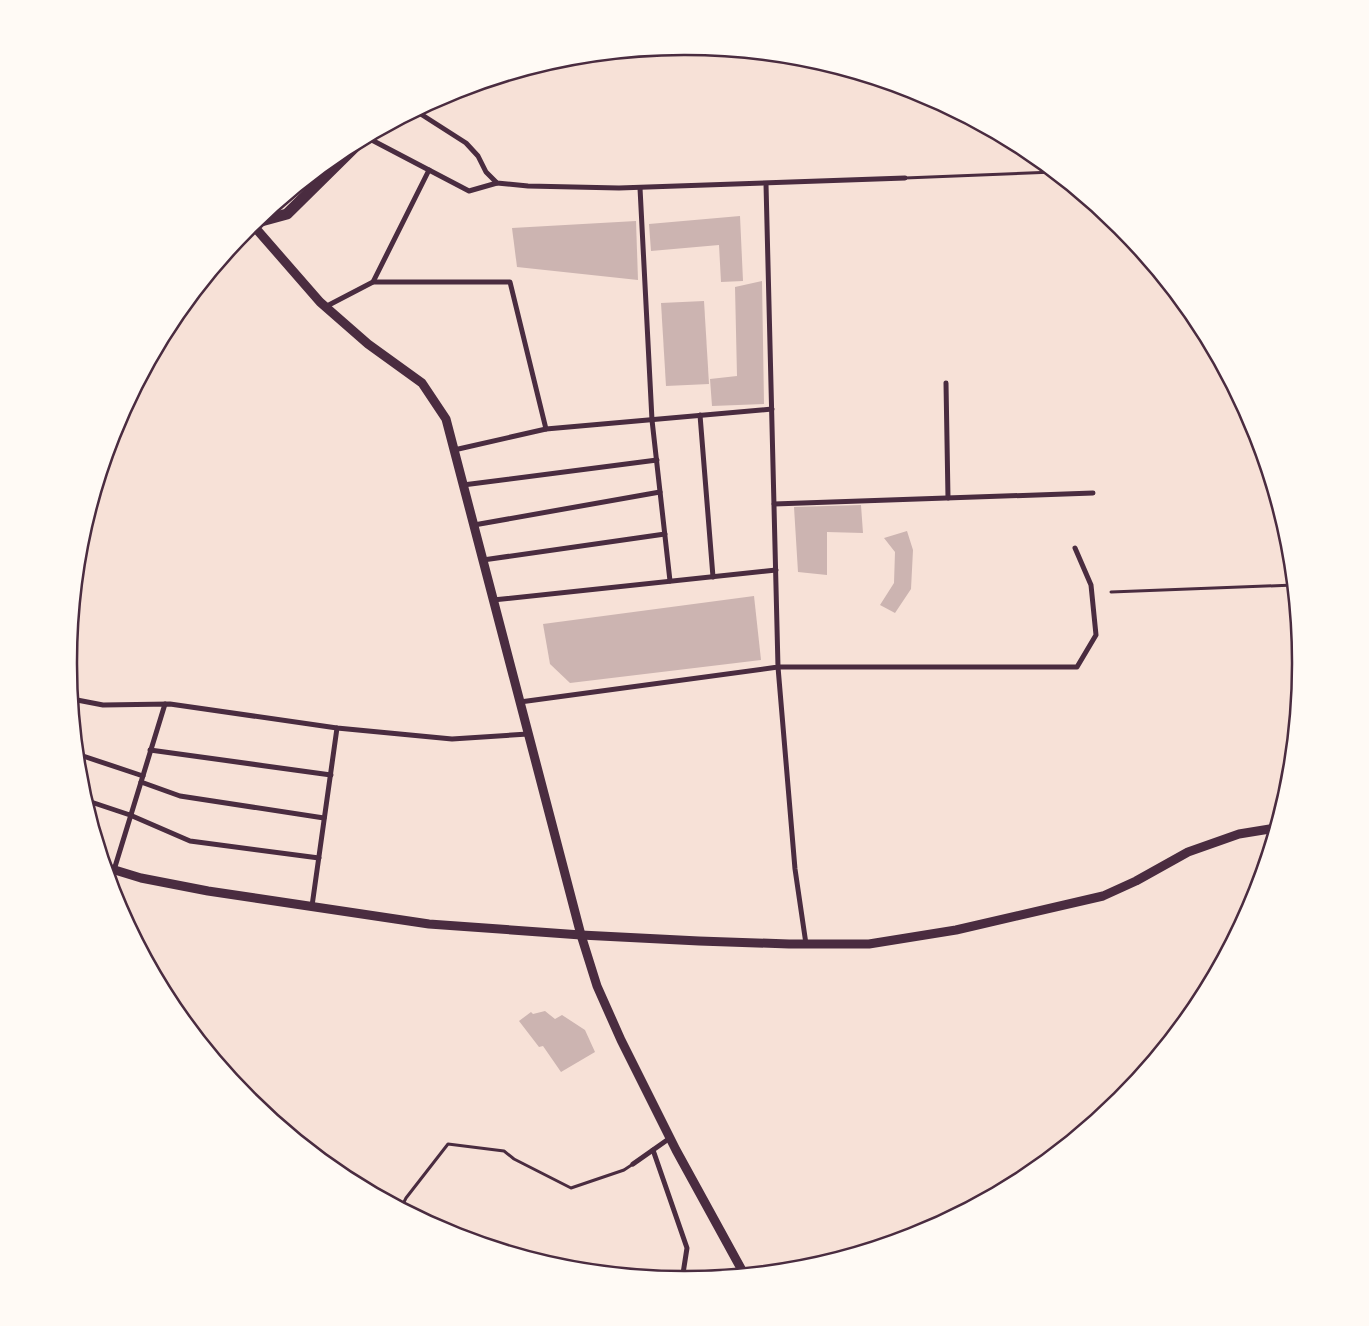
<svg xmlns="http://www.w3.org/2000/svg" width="1369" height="1326" font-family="'Libre Baskerville',serif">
<rect width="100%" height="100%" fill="#f7e1d7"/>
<!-- building -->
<g fill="#ccb4b1">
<path d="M740 216 743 281 721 282 719 245 651 251 649 224Z"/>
<path d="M636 221 638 280 517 267 512 228Z"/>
<path d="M762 281 764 404 712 406 710 379 737 376 735 287Z"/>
<path d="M704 301 709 384 666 386 661 303Z"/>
<path d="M861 505 863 533 827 532V575L798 572 794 507Z"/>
<path d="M907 531 913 550 911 589 895 613 880 605 894 583 895 552 884 538Z"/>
<path d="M754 596 761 660 570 683 550 664 543 624Z"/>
<path d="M545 1011 555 1019 562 1015 585 1030 595 1052 561 1072 543 1046 539 1047 519 1021 531 1012 533 1014Z"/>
</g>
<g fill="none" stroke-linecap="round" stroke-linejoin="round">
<!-- service -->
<g stroke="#4a2c40" stroke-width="3">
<path d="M905 178 1054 172"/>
<path d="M1111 592 1294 585"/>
<path d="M401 1208 406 1198 448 1144 504 1151 514 1159 571 1188 624 1170 633 1164"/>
</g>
<!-- minor -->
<g stroke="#4a2c40" stroke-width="5">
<path d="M416 111 466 143 478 156 486 172 497 183 528 186 619 188 905 178"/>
<path d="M366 137 469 191 497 183"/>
<path d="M640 188 652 420 670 581"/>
<path d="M373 282 429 170"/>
<path d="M325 307 373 282H510L546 429"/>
<path d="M946 383 948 498"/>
<path d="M700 415 713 577"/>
<path d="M454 450 546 429 772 409"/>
<path d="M463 485 657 460"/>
<path d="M774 504 1093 493"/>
<path d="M474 525 660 492"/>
<path d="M483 560 665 534"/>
<path d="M493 600 776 570"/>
<path d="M72 701 77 700 103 705 170 704 337 728 452 739 528 734"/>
<path d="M520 702 778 667 766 184"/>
<path d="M150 750 331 775"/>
<path d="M77 754 143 776"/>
<path d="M141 782 180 796 324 818"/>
<path d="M85 800 130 815 190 841 319 858"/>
<path d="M114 870 165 704"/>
<path d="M312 906 337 728"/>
<path d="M806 944 795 869 778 667H1077L1096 635 1091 585 1075 548"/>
<path d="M653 1150 687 1248 682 1280"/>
<path d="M633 1164 670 1138"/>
</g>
<!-- tertiary -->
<g stroke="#4a2c40" stroke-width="9">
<path d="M252 224 320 302 368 344 422 383 446 419 581 935 597 986 621 1040 676 1150 744 1274"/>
<path d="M105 867 141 878 208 891 429 924 581 935 699 941 789 944H869L956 930 1103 896 1136 881 1188 852 1239 834 1276 828"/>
</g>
<!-- trunk -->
<path stroke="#4a2c40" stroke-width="11" d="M254 223 287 214 364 138"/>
</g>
<!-- crop -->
<path d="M0 0H1369V1326H0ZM684 55H685A607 607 0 0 1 1292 662V664A607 607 0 0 1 685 1271H684A607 607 0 0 1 77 664V662A607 607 0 0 1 684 55Z" fill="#fffaf5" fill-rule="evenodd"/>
<path fill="none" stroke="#4a2c40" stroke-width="2.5" d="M684 55H685A607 607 0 0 1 1292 662V664A607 607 0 0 1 685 1271H684A607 607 0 0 1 77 664V662A607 607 0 0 1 684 55Z"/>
</svg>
